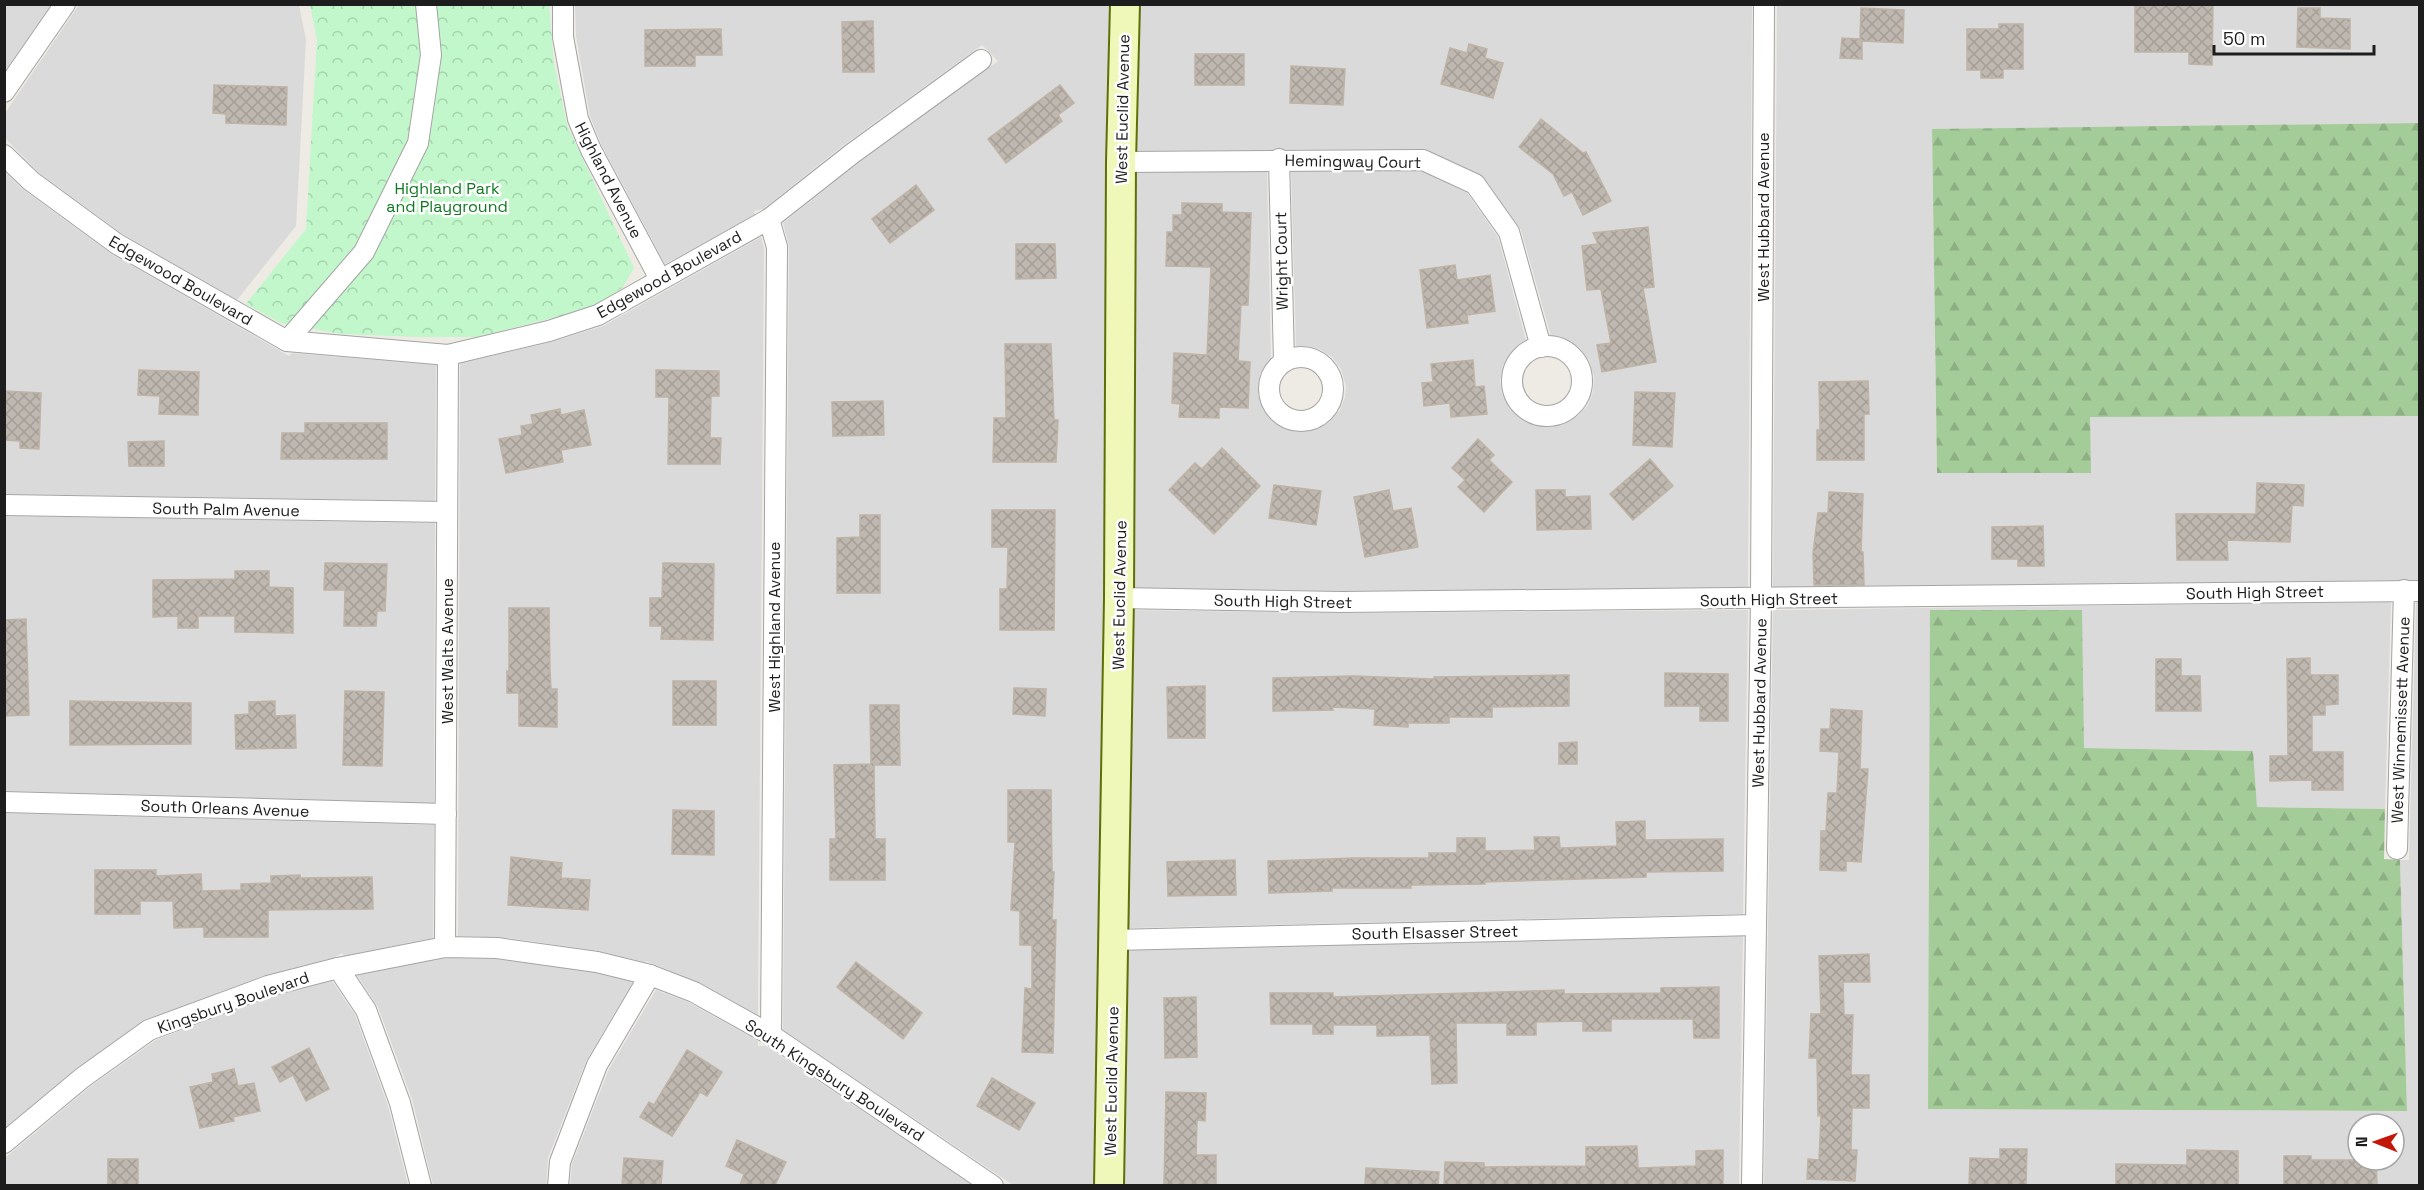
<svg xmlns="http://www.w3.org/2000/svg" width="2424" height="1190" font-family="'Space Grotesk',sans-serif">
<defs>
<pattern id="forest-firs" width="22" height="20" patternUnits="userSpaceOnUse" patternTransform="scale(1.5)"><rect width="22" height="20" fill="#a4cc99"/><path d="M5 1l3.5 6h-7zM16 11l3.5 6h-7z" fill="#8daf83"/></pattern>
<pattern id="park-crowns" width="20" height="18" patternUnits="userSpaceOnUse" patternTransform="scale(1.5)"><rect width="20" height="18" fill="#c1f7ca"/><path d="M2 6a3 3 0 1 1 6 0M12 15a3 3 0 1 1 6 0" fill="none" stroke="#a5d3ad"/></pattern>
<pattern id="building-cross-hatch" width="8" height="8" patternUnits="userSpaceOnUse" patternTransform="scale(1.5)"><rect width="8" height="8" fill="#bfb8b0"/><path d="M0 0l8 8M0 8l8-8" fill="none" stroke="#a49e97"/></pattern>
</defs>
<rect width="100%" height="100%" fill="#eeebe4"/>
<!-- residential -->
<g fill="#dbdada" fill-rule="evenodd">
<path d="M5 4 51 5 5 71 4 5Z"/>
<path d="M79 5H299L306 40 296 226 237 300 124 235 39 173 5 138V113Z"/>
<path d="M575 5H1112L1107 598 1096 1185H1013L783 1030 789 247 783 223 861 161 998 61 982 45 845 144 763 209 754 211 755 215 665 264 602 146 590 116 576 36Z"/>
<path d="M1137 5H1752L1748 588 1341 591 1131 588 1133 173 1267 170 1271 358 1260 374 1258 395 1263 410 1270 419 1282 427 1302 431 1317 429 1327 424 1340 410 1345 397 1346 386 1341 369 1332 357 1319 349 1308 346H1296L1291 170H1420L1467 193 1498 237 1526 340 1513 350 1503 366 1500 381 1502 393 1509 407 1520 418 1534 425 1549 427 1564 424 1578 416 1588 405 1593 391 1594 377 1589 360 1580 348 1567 339 1551 336 1521 230 1481 175 1423 149 1134 151Z"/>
<path d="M1777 5H2419V123L1932 130 1937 473 2089 417 2419 416V580L1773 588Z"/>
<path d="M4 171 21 188 110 253 289 356 292 353 436 365 435 501 5 494Z"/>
<path d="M761 237 764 248 758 1015 700 983 646 961 644 962 599 951 509 938 458 936 460 363 552 342 603 326Z"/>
<path d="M5 516 435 523 434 803 5 791Z"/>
<path d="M2391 602 2385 809 2257 807 2252 751 2084 748 1928 1109 2407 1111 2400 860H2409L2416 602H2419V1185L1764 1186 1773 610ZM2358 1124H2394V1160H2358Z"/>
<path d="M1131 610 1341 613 1748 610 1743 914 1127 928Z"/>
<path d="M5 813 434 825 433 938 344 956 342 953 333 958 263 976 145 1020 74 1070 5 1128Z"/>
<path d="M1743 936 1739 1185 1121 1186 1126 950Z"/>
<path d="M447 957 496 959 595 972 633 982 586 1061 548 1158 546 1185H433L412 1099 378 1007 357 975Z"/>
<path d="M332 981 355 1015 388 1106 408 1185 5 1186V1158L91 1086 156 1040 272 996Z"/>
<path d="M656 990 688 1002 758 1041V1046H766L972 1185 570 1186 572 1164 609 1069Z"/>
</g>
<!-- forest -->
<g fill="url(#forest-firs)">
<path d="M2419 123V416L2090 417 2091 473H1937L1932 129Z"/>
<path d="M1930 610H2082L2084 748 2253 751 2257 807 2385 809 2384 859 2400 860 2407 1111 1928 1109Z"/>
</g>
<!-- park -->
<path fill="url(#park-crowns)" d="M310 5H549L554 63 567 125 634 268 623 287 595 307 478 337H418L340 334 281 323 246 304 306 229 317 40Z"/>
<!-- building -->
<g fill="url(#building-cross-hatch)" stroke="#bfb3a6" stroke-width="1.5">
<path d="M2213 4 2212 65 2189 64V52H2135V6Z"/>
<path d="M1861 8 1904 10 1903 43 1862 41V59L1840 58 1842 38 1860 39Z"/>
<path d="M2298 8H2320V18L2350 19V49L2297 47Z"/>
<path d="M873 21 874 72H843L842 22Z"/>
<path d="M1999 24H2023V69H2003V78H1981V70H1967V29H1999Z"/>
<path d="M721 29 722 55H695V66H645V30Z"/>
<path d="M1469 44 1487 49 1485 58 1503 63 1493 98 1441 84 1450 48 1467 53Z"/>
<rect x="1195" y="54" width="49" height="31"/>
<path d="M1291 66 1345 69 1343 105 1290 103Z"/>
<path d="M214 85 287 87 286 125 226 123V114L213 113Z"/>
<path d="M1060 85 1074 103 1058 115 1062 121 1006 163 988 139Z"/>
<path d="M1541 119 1583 153 1586 152 1611 201 1583 215 1572 192 1564 196 1553 174 1519 147Z"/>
<path d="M916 185 934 210 890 243 872 219Z"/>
<path d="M1182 203 1222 204V212L1251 213 1248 305H1241L1238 361 1250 362 1248 408 1219 407V418L1179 417 1180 404 1172 403 1174 353 1207 355 1211 267 1166 266 1167 232H1173V215H1182Z"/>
<path d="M1648 227 1654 287 1643 288 1656 362 1602 372 1597 345 1611 343 1601 289 1587 290 1582 246 1598 244 1593 233Z"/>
<path d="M1016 244H1055L1056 278 1016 279Z"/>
<path d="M1455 265 1457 280 1490 275 1495 311 1467 315 1468 323 1427 328 1420 270Z"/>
<path d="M1005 344H1051L1054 420H1058L1056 462H993L994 418H1006Z"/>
<path d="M1473 360 1475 387 1484 386 1487 414 1451 417 1450 403 1424 406 1422 383 1433 382 1431 364Z"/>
<path d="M139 370 199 372 198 415 159 414 160 396 138 395Z"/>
<path d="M656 370 719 371V396H711L710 438H721L720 464H668L669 397H656Z"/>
<path d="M1868 381 1869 414H1864V460H1817V430H1820L1819 382Z"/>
<path d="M4 391 41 393 39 449 20 448V441L4 440Z"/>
<path d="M1635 392 1675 393 1672 447 1633 445Z"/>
<path d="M883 401 884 435 833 436 832 402Z"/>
<path d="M560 409 561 415 584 410 591 445 561 450 563 462 506 473 499 439 522 435 521 426 533 424 531 415Z"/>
<path d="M305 423H387V459H281L282 433H305Z"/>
<path d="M1478 439 1494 455 1489 460 1512 482 1484 512 1458 487 1465 480 1452 468Z"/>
<path d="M164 441V466H129L128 442Z"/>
<path d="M1222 448 1260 486 1214 534 1169 490 1195 463 1202 469Z"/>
<path d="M1650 459 1673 486 1633 520 1610 494Z"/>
<path d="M2257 483 2304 485 2303 506 2292 505 2290 542 2227 540 2228 560H2177L2176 514H2256Z"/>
<path d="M1274 485 1321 491 1316 525 1269 518Z"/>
<path d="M1389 490 1393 511 1411 508 1418 547 1365 557 1354 497Z"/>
<path d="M1536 490H1565V497L1590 496 1591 529 1537 530Z"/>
<path d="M1829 492 1863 494 1861 552H1863L1864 585H1814L1813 553 1818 513H1828Z"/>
<path d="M992 510H1055L1054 630H1000V589H1007L1008 547H992Z"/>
<path d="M860 515H880V593H837V538L860 537Z"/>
<path d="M2043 526 2044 566H2018V559H1992V527Z"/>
<path d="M325 563 387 564 385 611H377L376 626H344L345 590H324Z"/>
<path d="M663 563 714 564 713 640 661 639 662 626H650V598H662Z"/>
<path d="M235 571H269V587L293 588V633L235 632V616H198V628H178V616L153 617V580L235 579Z"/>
<path d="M509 608H549L550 671 551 689H557V727L519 726V693H507V671H509Z"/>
<path d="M26 619 29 715 4 716V620Z"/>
<path d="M2310 658V675H2338V704L2325 705V715H2312V752H2343V790H2312V780L2270 781V756H2288L2287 659Z"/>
<path d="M2156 659H2181V676H2200L2201 711H2156Z"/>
<path d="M1665 673 1728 674V721H1700V706H1665Z"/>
<path d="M1569 675V706L1492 707V717H1449V723H1408V727L1374 725 1375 709 1332 707 1333 710 1273 711V678L1353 676 1434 679V677Z"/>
<rect x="673" y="681" width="43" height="44"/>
<path d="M1205 686V738H1168L1167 687Z"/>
<path d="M1014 688 1046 689 1045 716 1013 714Z"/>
<path d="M345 691 384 692 382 766 343 765Z"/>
<path d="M70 701 191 703V744L70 745Z"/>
<path d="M275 701V716L295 715 296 748 236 749 235 715 249 714V702Z"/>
<path d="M870 705H899L900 765H874L875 839H885V880H830V839H836L834 765 871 764Z"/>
<path d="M1831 709 1862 711 1860 769H1868L1861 862 1846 861V871L1820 870 1821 831H1826L1828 793H1837L1839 752 1820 751 1821 729H1830Z"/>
<path d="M1577 742V764H1559V743Z"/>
<path d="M1008 790H1051L1052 872H1054L1052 920H1056L1053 1053 1022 1052 1025 988 1032 989V945H1020V911L1011 910 1015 842H1008Z"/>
<path d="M673 810 714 811V855L672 854Z"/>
<path d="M1645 821V840L1723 839V871L1646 872V877L1485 882V884L1411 885V888H1332V891L1269 893 1268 861 1354 858H1429V853H1457V838H1485V851L1535 850 1534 837H1559L1560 848 1617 846 1616 822Z"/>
<path d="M511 857 562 863 561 878 590 880 588 910 508 905Z"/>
<path d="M1235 860 1236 895 1168 896 1167 862Z"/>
<path d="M95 870H156V876L201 874 202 891 241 890V884L271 883V876L300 875V878L372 877 373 909 268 910V937H204V927L174 928 173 901H140V914H95Z"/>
<path d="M1869 954 1870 982H1843L1844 1015H1853L1851 1075H1869V1108H1852L1851 1150H1857L1855 1181 1807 1179 1808 1159 1819 1160 1821 1115 1818 1116 1817 1058H1809L1811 1014H1821L1819 956Z"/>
<path d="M856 962 922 1013 903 1039 837 987Z"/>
<path d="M1719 987V1038H1694L1693 1019H1611V1031H1583V1021L1536 1022V1035H1507V1023H1456L1457 1083 1432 1084 1430 1035 1377 1036V1025H1333V1034H1313V1024H1271L1270 993H1333V997L1564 990V994L1661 993V988Z"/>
<path d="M1196 997 1197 1057 1165 1058 1164 998Z"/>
<path d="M309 1048 329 1089 306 1101 293 1075 280 1082 272 1067Z"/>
<path d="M687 1050 722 1072 707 1096 700 1092 672 1136 640 1117 649 1102 654 1105Z"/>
<path d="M234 1069 238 1086 254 1083 260 1111 233 1117 234 1121 200 1128 190 1087 213 1082 212 1074Z"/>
<path d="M992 1078 1035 1103 1019 1130 977 1106Z"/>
<path d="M1166 1092 1206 1093 1205 1121 1197 1120 1196 1155H1216V1185H1164Z"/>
<path d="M737 1140 786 1162 775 1185H740L744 1174 726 1166Z"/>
<path d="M1637 1146 1638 1168 1696 1166V1151L1723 1150V1185H1444L1445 1162 1484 1163V1167L1586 1166V1147Z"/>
<path d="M2000 1149H2027L2026 1185H1969L1970 1158 2000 1159Z"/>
<path d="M2187 1150 2238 1151V1185H2116V1164L2187 1165Z"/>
<path d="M2284 1156H2311V1160H2376L2377 1185H2284Z"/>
<path d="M624 1158 663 1161 661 1185H622Z"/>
<rect x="108" y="1159" width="30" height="26"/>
<path d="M1366 1168 1439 1172 1438 1185H1365Z"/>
</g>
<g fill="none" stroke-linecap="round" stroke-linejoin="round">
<!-- street casing -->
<g stroke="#a4a4a4" stroke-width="22">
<g id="street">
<path d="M563 4V37L578 119 591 150 660 279"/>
<path d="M4 92 65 4"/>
<path d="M4 155 31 181 117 244 287 341 448 355 549 331 598 315 769 219 853 153 981 60"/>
<path d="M1279 159 1284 362"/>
<path d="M1121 162 1423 160 1475 184 1509 232 1541 347"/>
<path d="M769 219 777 247 771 1035"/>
<path d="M287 341 364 252 418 143 431 55 426 4"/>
<circle cx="1547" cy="381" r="35"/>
<circle cx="1301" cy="389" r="32"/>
<path d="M4 505 447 512"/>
<path d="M1119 598 1341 602 2420 591"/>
<path d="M4 802 446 814"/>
<path d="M2397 849 2404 590"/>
<path d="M1114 940 1756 925"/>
<path d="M445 947 448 355"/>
<path d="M338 968 366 1010 400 1103 421 1186"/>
<path d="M4 1143 82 1078 149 1030 268 986 338 968 445 947 497 948 597 962 650 975 694 992 771 1035 993 1186"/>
<path d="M558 1186 560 1162 597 1065 650 975"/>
<path d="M1752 1186 1761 599 1764 4"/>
</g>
</g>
<!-- secondary casing -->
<g stroke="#5d7008" stroke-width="32">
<path id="secondary" d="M1109 1186 1119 598 1121 162 1125 4"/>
</g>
<!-- street -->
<use href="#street" stroke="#fff" stroke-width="20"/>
<!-- secondary -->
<use href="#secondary" stroke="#eff7b9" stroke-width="28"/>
</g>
<g text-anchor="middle" stroke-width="5" stroke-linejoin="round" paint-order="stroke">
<!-- street labels -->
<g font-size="16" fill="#1d1d1d" stroke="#fff">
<text transform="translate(1122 109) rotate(-89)" y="6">West Euclid Avenue</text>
<text transform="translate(1353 161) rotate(1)" y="6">Hemingway Court</text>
<text transform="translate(609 180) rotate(63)" y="6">Highland Avenue</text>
<text transform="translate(1763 217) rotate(-90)" y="6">West Hubbard Avenue</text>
<text transform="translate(1281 261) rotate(-91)" y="6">Wright Court</text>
<text transform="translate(669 274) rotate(-29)" y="6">Edgewood Boulevard</text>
<text transform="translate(181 280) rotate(30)" y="6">Edgewood Boulevard</text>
<text transform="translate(226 509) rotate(1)" y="6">South Palm Avenue</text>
<text transform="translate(2255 592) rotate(-1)" y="6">South High Street</text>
<text transform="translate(1119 595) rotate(-89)" y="6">West Euclid Avenue</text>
<text transform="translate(1769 599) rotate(-1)" y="6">South High Street</text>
<text transform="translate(1283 601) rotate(1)" y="6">South High Street</text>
<text transform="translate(774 627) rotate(-90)" y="6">West Highland Avenue</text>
<text transform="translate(447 651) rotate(-90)" y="6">West Walts Avenue</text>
<text transform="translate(1759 703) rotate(-89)" y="6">West Hubbard Avenue</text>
<text transform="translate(2400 720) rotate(-88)" y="6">West Winnemissett Avenue</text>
<text transform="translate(225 808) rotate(2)" y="6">South Orleans Avenue</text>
<text transform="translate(1435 932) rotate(-1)" y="6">South Elsasser Street</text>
<text transform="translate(233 1002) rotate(-19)" y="6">Kingsbury Boulevard</text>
<text transform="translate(835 1080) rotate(33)" y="6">South Kingsbury Boulevard</text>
<text transform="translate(1111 1081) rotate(-89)" y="6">West Euclid Avenue</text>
</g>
<!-- park labels -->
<g font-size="16" fill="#0f7820" stroke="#fff">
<text x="447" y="194">Highland Park<tspan x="447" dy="18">and Playground</tspan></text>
</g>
</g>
<!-- border -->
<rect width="2424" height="1190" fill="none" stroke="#1d1d1d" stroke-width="12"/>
<!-- north arrow -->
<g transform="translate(2376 1142) rotate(271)"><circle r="28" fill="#ffffff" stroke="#a5a5a5" stroke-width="1.5"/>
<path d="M0-4.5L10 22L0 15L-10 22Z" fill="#c41607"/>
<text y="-9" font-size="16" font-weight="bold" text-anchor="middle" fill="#1d1d1d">N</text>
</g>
<!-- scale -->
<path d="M2214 45v9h160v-9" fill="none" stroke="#1d1d1d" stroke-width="3"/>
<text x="2223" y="45" font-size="18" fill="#1d1d1d" stroke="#ffffff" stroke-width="4.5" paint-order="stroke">50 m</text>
</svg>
